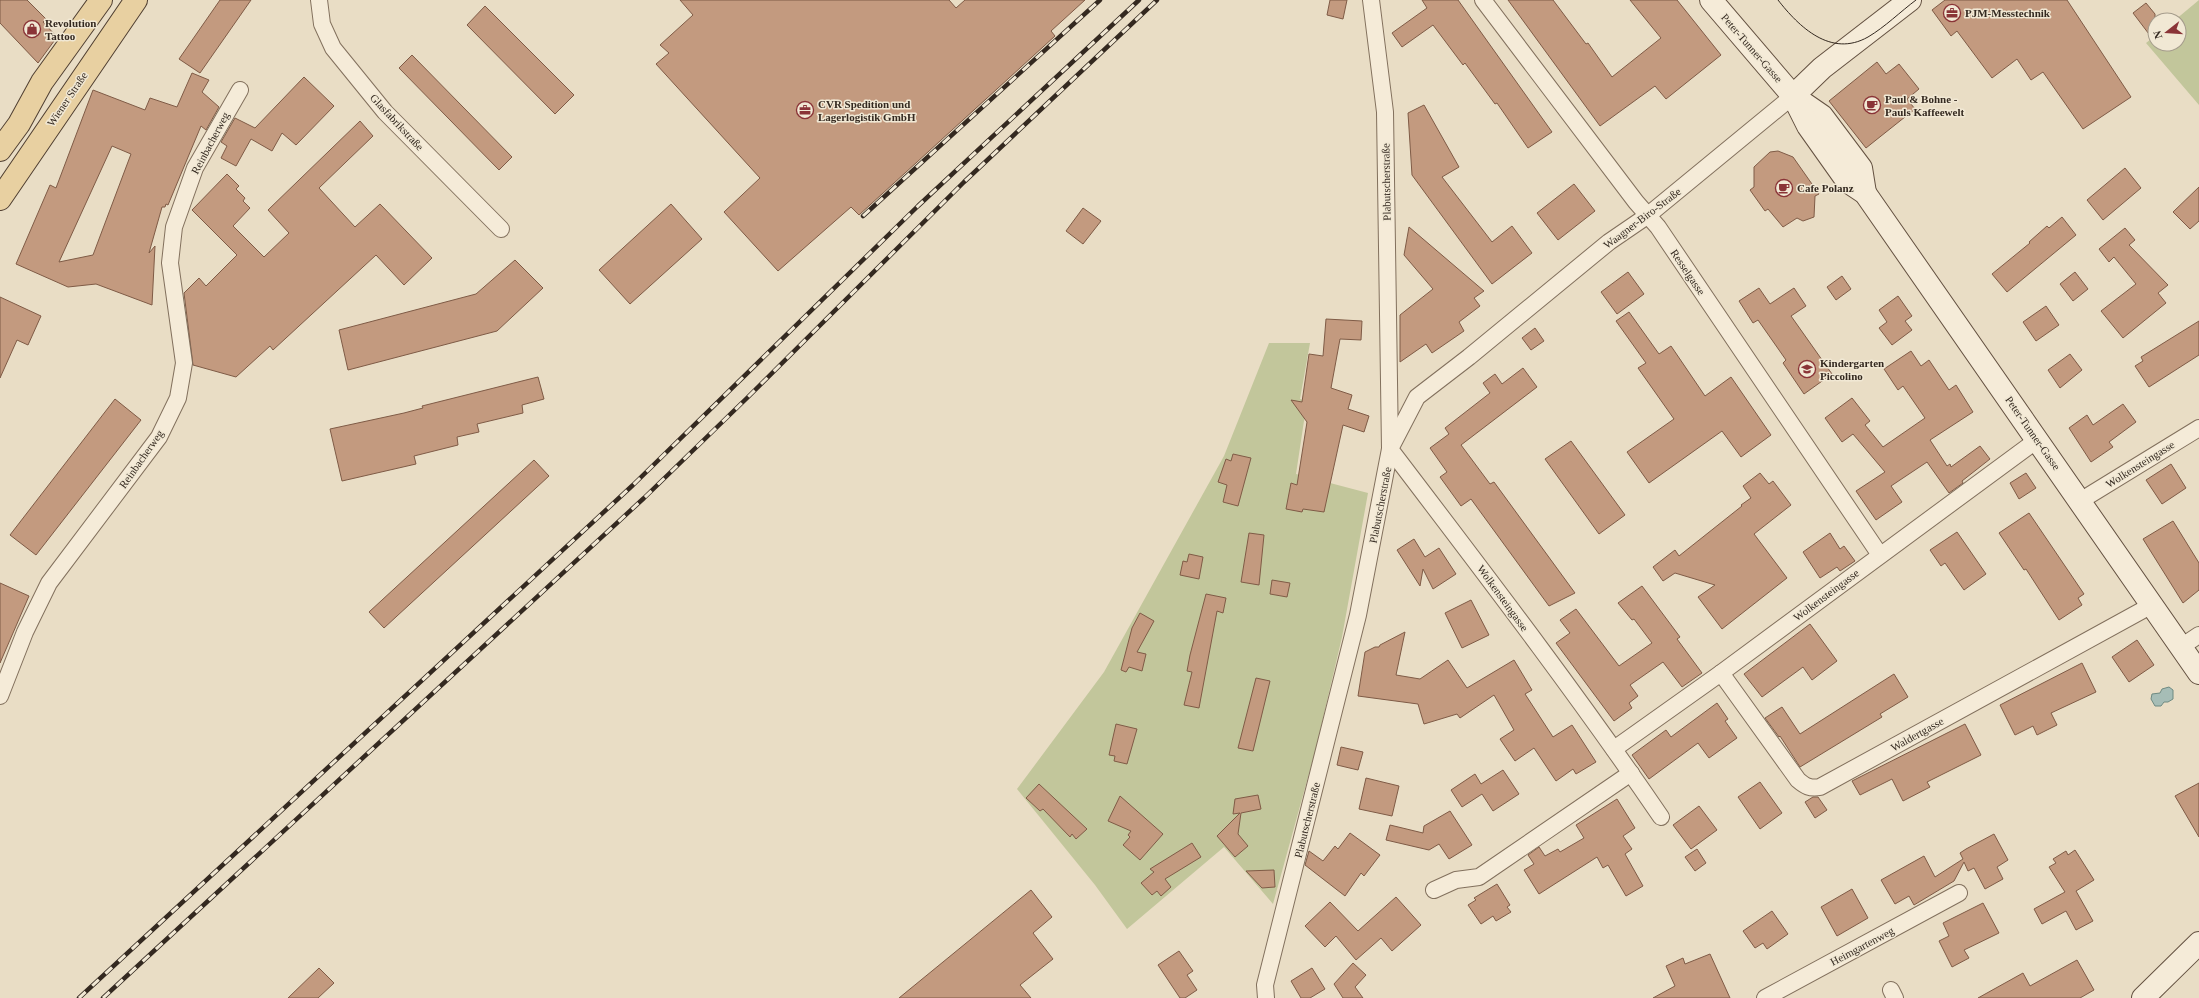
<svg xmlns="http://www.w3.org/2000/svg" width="2199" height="998" font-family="'Times New Roman',serif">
<rect width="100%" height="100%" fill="#e9ddc5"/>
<!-- green -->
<g fill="#c2c69b">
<path d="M2199 0V105L2146 43 2155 36V44H2179V20H2175Z"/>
<path d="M1269 343H1310L1300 399 1307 401 1296 474 1368 493 1342 637 1316 748 1273 904 1224 847 1127 929 1095 885 1017 789 1104 672 1224 456Z"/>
</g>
<!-- water -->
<path fill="#a6bdb6" stroke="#6e8a82" d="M2169 687 2173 690V699L2168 702H2164L2161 706H2155L2151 699 2152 694 2160 693 2162 689Z"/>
<!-- building -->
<g fill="#c39a7f" stroke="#7f5b46" fill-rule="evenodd">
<path d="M0 0H27L46 19 43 22 57 37 38 63 0 23Z"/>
<path d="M220 0H251L200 73 179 59Z"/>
<path d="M680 0H949L956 8 965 0H1085L1051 31 1055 36 859 215 851 207 778 271 724 212 760 178 656 64 669 53 660 45 693 15Z"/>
<path d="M1330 0H1347L1343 19 1327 15Z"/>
<path d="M1422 0H1458L1552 132 1528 148 1497 103 1495 104 1465 63 1463 65 1433 25 1402 47 1392 33 1427 8Z"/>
<path d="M1508 0H1553L1586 44 1588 43 1612 77 1661 38 1630 0H1677L1721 55 1666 99 1655 86 1600 126Z"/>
<path d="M1945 0H2067L2131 97 2083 129 2043 72 2031 80 2017 59 1992 78 1957 31 1951 36 1932 10Z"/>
<path d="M2146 3 2155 14V42L2133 13Z"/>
<path d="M485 6 574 95 555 114 467 25Z"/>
<path d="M412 55 512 157 499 170 399 68Z"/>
<path d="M1877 62 1886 74 1899 64 1919 89 1907 99 1915 109 1866 148 1829 101Z"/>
<path d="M192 73 209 80 202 92 219 107 206 130 201 126 168 205 166 204 165 207H162L149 253 155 246 152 305 96 284 68 287 16 264 50 185 56 188 93 90 145 110 150 98 177 107ZM112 146 131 154 93 255 59 262Z"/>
<path d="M304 77 334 106 296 145 282 133 272 151 251 139 236 166 221 158 227 146 221 142 235 118 255 128Z"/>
<path d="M1424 105 1459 167 1442 177 1492 242 1512 226 1532 253 1492 284 1412 175 1408 113Z"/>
<path d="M360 121 373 136 319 188 355 227 380 204 432 258 404 285 376 255 273 350 270 346 236 377 193 365 184 293 199 278 206 286 237 255 192 210 227 174 239 186 236 189 245 198 243 201 250 208 233 226 264 257 289 233 268 210Z"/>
<path d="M1778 151 1793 157 1819 194 1815 196 1814 217 1803 221 1797 218 1783 227 1768 209 1765 211 1750 190 1754 187V167L1770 152Z"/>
<path d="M2125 168 2141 188 2103 220 2087 200Z"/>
<path d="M1574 184 1595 211 1558 240 1537 213Z"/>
<path d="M2199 187V221L2190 229 2173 212Z"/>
<path d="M671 204 702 239 630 304 599 270Z"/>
<path d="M1083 208 1101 221 1083 244 1066 231Z"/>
<path d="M2062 217 2076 235 2007 292 1992 274 2030 243 2029 242 2047 226 2049 228Z"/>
<path d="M1409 227 1484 291 1474 298 1480 306 1459 322 1464 331 1432 353 1426 344 1400 362V315L1433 289 1404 255Z"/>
<path d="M2125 228 2135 240 2129 245 2168 285 2158 293 2166 303 2123 338 2101 311 2136 284 2114 257 2109 262 2099 249Z"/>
<path d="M515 260 543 288 497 331 348 370 339 330 476 294Z"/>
<path d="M1628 272 1644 294 1617 314 1601 292Z"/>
<path d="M2075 272 2088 289 2073 301 2060 284Z"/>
<path d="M1842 276 1851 289 1836 300 1827 287Z"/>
<path d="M1759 288 1770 304 1794 288 1806 306 1791 316 1832 374 1804 394 1783 363 1786 360 1758 320 1753 323 1739 301Z"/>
<path d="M1898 296 1912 316 1905 321 1912 330 1892 345 1879 328 1887 322 1879 310Z"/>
<path d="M0 297 41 316 28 345 17 340 0 378Z"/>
<path d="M2046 306 2059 325 2036 341 2023 322Z"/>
<path d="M1629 312 1659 354 1671 346 1705 396 1731 377 1771 435 1741 457 1722 431 1649 483 1627 452 1674 419 1638 368 1646 363 1616 321Z"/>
<path d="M1326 319 1362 321 1361 340 1340 339 1331 388 1352 395 1348 409 1369 416 1364 432 1343 425 1324 512 1303 509 1302 512 1286 509 1291 483 1297 485 1307 422 1291 400 1302 402 1309 354 1323 356Z"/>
<path d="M2199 321V355L2149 387 2135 366 2143 361 2141 357Z"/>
<path d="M1535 328 1544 341 1531 350 1522 338Z"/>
<path d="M1911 351 1921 366 1929 360 1949 390 1956 385 1973 412 1930 440 1947 466 1950 464 1951 467 1980 446 1990 459 1962 481 1963 483 1949 493 1927 462 1891 486 1902 502 1876 520 1856 491 1885 472 1853 434 1842 442 1825 418 1852 398 1870 421 1865 425 1883 447 1925 418 1903 386 1898 390 1884 369Z"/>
<path d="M2070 354 2082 370 2060 388 2048 370Z"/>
<path d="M1523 368 1537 387 1461 445 1490 484 1494 482 1575 593 1549 606 1471 499 1461 506 1440 477 1447 472 1430 448 1449 434 1445 428 1490 393 1483 383 1495 374 1502 384Z"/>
<path d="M538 377 544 399 522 405 523 413 477 424 479 432 457 437 458 445 414 456 416 464 342 481 330 429 404 413 423 408 422 406Z"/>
<path d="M115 399 141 420 36 555 10 535Z"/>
<path d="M2123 404 2136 422 2109 442 2113 447 2091 462 2069 428 2087 415 2093 425Z"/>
<path d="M1571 441 1625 515 1599 534 1545 459Z"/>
<path d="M1233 454 1251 458 1238 506 1223 502 1227 485 1218 482 1226 459 1231 461Z"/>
<path d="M534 460 549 476 384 628 369 612Z"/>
<path d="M2171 464 2186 488 2162 504 2146 480Z"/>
<path d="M1760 473 1769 484 1773 481 1791 505 1754 534 1787 578 1722 629 1698 597 1715 585 1675 573 1663 581 1653 567 1675 550 1679 556 1742 506 1741 505 1751 498 1743 486Z"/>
<path d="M2026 473 2036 488 2019 499 2010 483Z"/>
<path d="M2029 513 2084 594 2078 598 2082 605 2059 620 2026 569 2024 570 1999 533Z"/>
<path d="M2173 521 2199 563V590L2183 603 2143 539Z"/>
<path d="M1957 532 1986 574 1964 590 1945 563 1941 566 1930 550Z"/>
<path d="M1249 533 1264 535 1259 585 1241 582Z"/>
<path d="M1830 533 1840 549 1844 546 1855 561 1840 571 1837 567 1820 578 1803 552Z"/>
<path d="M1414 539 1425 557 1439 548 1456 574 1433 589 1423 569 1420 586 1397 550Z"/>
<path d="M1189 554 1203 557 1199 579 1180 575 1183 561 1187 562Z"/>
<path d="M1272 580 1290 583 1287 597 1270 594Z"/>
<path d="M0 583 29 596 0 663Z"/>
<path d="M1642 586 1680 637 1677 639 1702 673 1682 687 1663 662 1630 685 1638 696 1629 703 1632 708 1614 721 1556 643 1570 633 1560 620 1576 609 1619 666 1652 643 1634 619 1632 620 1618 603Z"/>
<path d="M1206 594 1226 598 1223 613 1217 611 1199 708 1184 705 1192 672 1187 671 1190 655Z"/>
<path d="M1471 600 1489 635 1462 648 1445 613Z"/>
<path d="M1140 613 1154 621 1137 652 1146 654 1142 671 1129 667 1126 672 1121 670 1132 628Z"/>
<path d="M1810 624 1837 661 1812 680 1803 667 1762 697 1744 674Z"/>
<path d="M1405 632 1396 675 1420 679 1448 660 1467 688 1514 660 1532 690 1525 694 1553 737 1572 725 1596 762 1576 774 1573 769 1556 781 1534 748 1515 761 1500 739 1514 730 1494 695 1460 718 1457 714 1424 724 1418 704 1358 696 1365 652 1375 647H1379L1380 645Z"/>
<path d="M2137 640 2154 665 2129 682 2112 657Z"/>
<path d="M2082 663 2096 692 2051 713 2057 725 2037 735 2033 726 2015 735 2000 705Z"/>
<path d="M1894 674 1908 697 1880 714 1882 717 1800 767 1780 736 1779 737 1765 718 1782 707 1800 734Z"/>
<path d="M1256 678 1270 681 1253 751 1238 748Z"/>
<path d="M1717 703 1728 719 1725 721 1737 738 1709 758 1698 743 1649 779 1632 755 1666 730 1671 737Z"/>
<path d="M1116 724 1137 729 1127 764 1114 761 1115 756 1109 755Z"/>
<path d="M1965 724 1981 755 1927 782 1930 787 1903 801 1892 779 1860 795 1852 781Z"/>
<path d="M1341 747 1363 752 1358 770 1337 765Z"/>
<path d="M1503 770 1519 794 1493 811 1482 794 1462 807 1451 790 1475 774 1481 784Z"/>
<path d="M1366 778 1399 786 1392 816 1359 809Z"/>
<path d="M1760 782 1782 813 1760 829 1738 797Z"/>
<path d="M2199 783V837L2175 796Z"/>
<path d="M1039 784 1087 829 1076 839 1072 834 1070 837 1043 809 1040 811 1026 798Z"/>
<path d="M1258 795 1261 809 1241 813 1238 834 1248 846 1235 857 1217 836 1240 813 1233 814 1235 799Z"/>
<path d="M1120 796 1163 834 1140 860 1123 845 1130 837 1128 835 1131 831 1108 821Z"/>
<path d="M1813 797H1818L1827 810 1815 818 1805 802Z"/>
<path d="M1617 799 1635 828 1623 836 1632 849 1625 854 1643 886 1626 896 1608 865 1603 868 1597 857 1539 894 1524 870 1534 864 1528 855 1539 847 1545 856 1558 849 1560 852 1584 838 1576 825Z"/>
<path d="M1699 806 1717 830 1691 849 1673 825Z"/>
<path d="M1450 811 1472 845 1449 859 1439 844 1429 850 1386 840 1390 825 1423 833 1424 826Z"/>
<path d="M1350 833 1380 855 1364 876 1361 873 1345 896 1305 865 1309 851 1323 861 1335 846 1338 849Z"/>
<path d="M1994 834 2008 860 1997 867 2003 879 1985 889 1974 868 1968 871 1964 862 1954 881 1914 905 1909 896 1895 904 1881 880 1924 856 1935 877 1963 859 1960 853 1966 849Z"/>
<path d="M1192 843 1201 857 1165 879 1171 887 1161 896 1157 891 1152 895 1141 883 1154 872 1150 869Z"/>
<path d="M1697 849 1706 863 1695 871 1685 857Z"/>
<path d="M2075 850 2094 880 2076 891 2093 921 2076 930 2066 911 2042 924 2034 909 2065 892 2049 867 2056 863 2053 859 2066 851 2068 855Z"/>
<path d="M1274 870 1275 887 1262 888 1246 871Z"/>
<path d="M1497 884 1510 905 1507 907 1511 912 1496 921 1493 916 1481 924 1468 905 1476 900 1474 898Z"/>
<path d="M1852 889 1868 918 1837 936 1821 907Z"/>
<path d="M1031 890 1052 917 1033 933 1053 959 1020 985 1031 998H899Z"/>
<path d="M1396 897 1421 925 1392 951 1381 938 1356 960 1336 936 1325 947 1305 926 1330 902 1358 931Z"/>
<path d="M1983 903 1999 933 1964 950 1969 958 1952 967 1939 941 1949 936 1943 923Z"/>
<path d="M1772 911 1788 934 1767 949 1763 943 1755 948 1743 931Z"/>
<path d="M1179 951 1193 971 1187 975 1197 990 1185 998H1180L1158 965Z"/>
<path d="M1710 954 1730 998H1653L1675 986 1666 966 1683 958 1685 964Z"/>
<path d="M2077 960 2094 990 2080 998H1978L2023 973 2030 986Z"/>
<path d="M1353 963 1366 975 1355 987 1363 998H1343L1334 984Z"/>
<path d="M319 968 334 983 318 998H288Z"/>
<path d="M1312 968 1325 989 1310 998H1301L1291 981Z"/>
</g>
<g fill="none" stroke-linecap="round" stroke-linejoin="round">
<!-- street casing -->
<g stroke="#82705d" stroke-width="18">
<g id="street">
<path d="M319 0 322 24 333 48 385 112 501 229"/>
<path d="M1483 0 1636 202 1658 227 1880 555"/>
<path d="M2080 501 2199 428"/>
<path d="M2181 647 2199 635"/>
<path d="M1721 673 1798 780C1805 786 1810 789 1820 787L2152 605"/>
<path d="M0 696 25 632 49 583 159 437 178 398 184 363 170 263 174 227 195 168 240 90"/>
<path d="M1614 749 1721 673 2037 440"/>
<path d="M1661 817C1575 691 1482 570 1390 449L1417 397 1469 357 1609 242 1647 216 1793 96"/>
<path d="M1434 890 1456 880 1479 877 1631 773"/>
<path d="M1891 990 1895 998"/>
<path d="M1266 998 1265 985 1358 615 1390 449 1385 112 1371 0"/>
<path d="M1765 998 1959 893"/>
</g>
</g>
<!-- secondary casing -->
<g stroke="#645141" stroke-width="24">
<g id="secondary">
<path d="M1711 0 1793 96 1822 116 1861 168 1865 193"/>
<path d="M1793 96 1808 126 1847 181 1865 193 2199 673"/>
<path d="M1793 96 1822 68 1910 0"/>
<path d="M2143 998 2199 943"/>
</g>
</g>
<!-- primary casing -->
<g stroke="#503f31" stroke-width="24">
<g id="primary">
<path d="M0 150 19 124 42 82 101 0"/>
<path d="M0 199 136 0"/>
</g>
</g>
<!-- street -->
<use href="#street" stroke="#f5ebd8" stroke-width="16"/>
<!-- secondary -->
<use href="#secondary" stroke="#f5ebd8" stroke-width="22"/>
<!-- primary -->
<use href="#primary" stroke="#e8d0a1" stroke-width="22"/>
<!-- tram -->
<path stroke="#342920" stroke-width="1" d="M1778 0C1799 27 1831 58 1868 37 1885 27 1900 12 1916 0"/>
<!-- rail casing -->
<g stroke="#342920" stroke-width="4.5">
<g id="rail">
<path d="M863 216 1100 0"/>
<path d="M79 998 633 485 918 206 1139 0"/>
<path d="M103 998 644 498 747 398 964 182 1157 0"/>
</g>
</g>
<!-- rail -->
<use href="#rail" stroke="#f1e8d4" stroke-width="3" stroke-dasharray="9" stroke-linecap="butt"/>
</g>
<!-- icons -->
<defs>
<g id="office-ring" transform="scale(0.9)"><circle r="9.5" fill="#f1e8d4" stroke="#8a3437" stroke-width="1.5"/><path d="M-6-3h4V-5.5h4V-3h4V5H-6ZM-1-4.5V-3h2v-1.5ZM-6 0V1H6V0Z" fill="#8a3437"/></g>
<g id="shop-ring" transform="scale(0.9)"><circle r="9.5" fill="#f1e8d4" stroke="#8a3437" stroke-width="1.5"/><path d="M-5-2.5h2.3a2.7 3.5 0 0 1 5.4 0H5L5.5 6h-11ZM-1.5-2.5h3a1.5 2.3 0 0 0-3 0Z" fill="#8a3437"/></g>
<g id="cafe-ring" transform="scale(0.9)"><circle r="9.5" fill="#f1e8d4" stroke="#8a3437" stroke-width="1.5"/><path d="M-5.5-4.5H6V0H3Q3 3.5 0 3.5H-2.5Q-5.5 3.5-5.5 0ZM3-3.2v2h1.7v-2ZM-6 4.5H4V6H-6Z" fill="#8a3437"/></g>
<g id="school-ring" transform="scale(0.9)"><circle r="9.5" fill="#f1e8d4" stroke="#8a3437" stroke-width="1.5"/><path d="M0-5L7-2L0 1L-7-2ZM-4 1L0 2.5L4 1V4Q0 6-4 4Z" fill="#8a3437"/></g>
</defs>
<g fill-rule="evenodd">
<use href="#office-ring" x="1952" y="13"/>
<use href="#shop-ring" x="32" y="29"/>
<use href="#cafe-ring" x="1872" y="105"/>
<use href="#office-ring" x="805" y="110"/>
<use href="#cafe-ring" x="1784" y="188"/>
<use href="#school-ring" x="1807" y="369"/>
</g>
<g text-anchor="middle" stroke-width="3" stroke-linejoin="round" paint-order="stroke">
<!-- poi labels -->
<g font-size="11" font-weight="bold" fill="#342920" stroke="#f1e8d4" text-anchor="start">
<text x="1965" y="17">PJM-Messtechnik</text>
<text x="45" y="27">Revolution<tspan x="45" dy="13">Tattoo</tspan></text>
<text x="1885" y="103">Paul &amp; Bohne -<tspan x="1885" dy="13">Pauls Kaffeewelt</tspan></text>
<text x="818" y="108">CVR Spedition und<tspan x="818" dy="13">Lagerlogistik GmbH</tspan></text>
<text x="1797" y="192">Cafe Polanz</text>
<text x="1820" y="367">Kindergarten<tspan x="1820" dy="13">Piccolino</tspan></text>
</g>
<!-- street labels -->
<g font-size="11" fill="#342920" stroke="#f1e8d4">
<text transform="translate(1752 48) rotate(49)" y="4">Peter-Tunner-Gasse</text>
<text transform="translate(67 99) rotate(-56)" y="4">Wiener Straße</text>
<text transform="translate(397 122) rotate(47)" y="4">Glasfabrikstraße</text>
<text transform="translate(210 143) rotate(-62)" y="4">Reinbacherweg</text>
<text transform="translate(1386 182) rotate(-91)" y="4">Plabutscherstraße</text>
<text transform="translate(1642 218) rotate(-37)" y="4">Waagner-Biro-Straße</text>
<text transform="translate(1688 272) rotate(56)" y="4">Resselgasse</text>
<text transform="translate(2033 433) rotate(55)" y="4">Peter-Tunner-Gasse</text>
<text transform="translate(141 459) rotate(-55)" y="4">Reinbacherweg</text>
<text transform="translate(2140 464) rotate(-32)" y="4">Wolkensteingasse</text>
<text transform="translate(1380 505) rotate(-79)" y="4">Plabutscherstraße</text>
<text transform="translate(1826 595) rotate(-37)" y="4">Wolkensteingasse</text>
<text transform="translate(1503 598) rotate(54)" y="4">Wolkensteingasse</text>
<text transform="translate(1917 734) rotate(-29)" y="4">Waldertgasse</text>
<text transform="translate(1307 820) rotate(-76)" y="4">Plabutscherstraße</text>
<text transform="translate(1862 946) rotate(-28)" y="4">Heimgartenweg</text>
</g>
</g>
<!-- north arrow -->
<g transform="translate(2167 32) rotate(253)"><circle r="19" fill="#f1e8d4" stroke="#a59c8c"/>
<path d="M0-3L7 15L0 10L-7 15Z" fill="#8a3437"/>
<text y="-6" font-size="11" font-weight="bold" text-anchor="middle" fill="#342920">N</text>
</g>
</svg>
